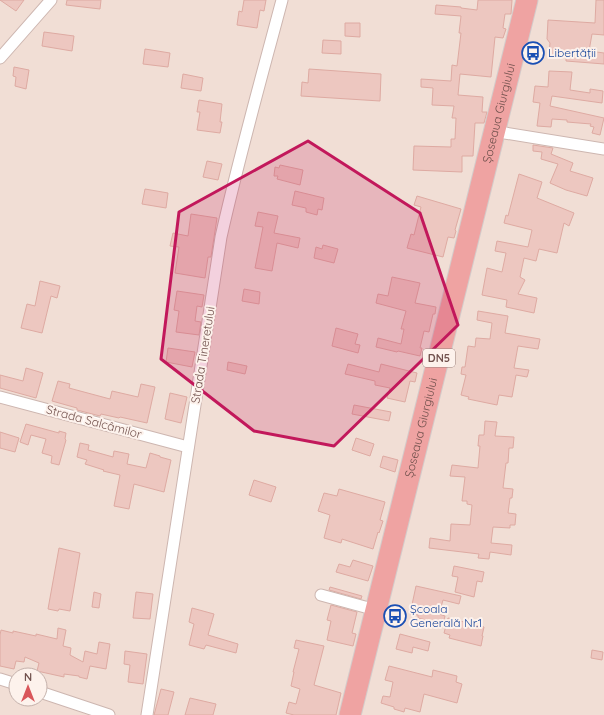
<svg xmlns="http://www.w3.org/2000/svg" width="604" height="715" font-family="Quicksand,sans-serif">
<rect width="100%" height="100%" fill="#faede6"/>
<!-- residential -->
<path fill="#f1ded5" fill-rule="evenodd" d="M0 0H604V715H0ZM16 675H40V699H16Z"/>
<!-- building -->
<g fill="#edc7c0" stroke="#deaaa2">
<path d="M0 0H24L16 11Z"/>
<path d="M67 0H101L100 9 66 5Z"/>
<path d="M244 0H266L264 11 260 10 257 28 237 25 239 11 242 12Z"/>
<path d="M478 0H512L511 14H505L503 28 506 29 503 38 495 37 491 77 460 74 458 95 483 97 482 112H487L484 123H475L473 156H462V172L413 170 414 146 451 147V139H455L456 118H452L454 106 432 105 433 88 421 87V79L451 81 452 65 457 66 461 33H459L461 16 435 14 436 5 461 7V8L477 10Z"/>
<path d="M596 0H604V35L592 34 589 51 604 53V64L566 61V56L549 55 550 43 547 39 548 20 595 23Z"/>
<path d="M345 23H360V37L345 36Z"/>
<path d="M44 32 74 36 72 51 42 46Z"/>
<path d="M323 40 341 41V54L322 53Z"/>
<path d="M145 49 170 53 168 67 143 64Z"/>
<path d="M14 67 29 70 26 89 15 86 16 77 13 76Z"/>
<path d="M309 69 381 74 380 101 301 96 302 82 308 83Z"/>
<path d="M549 71 572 72 570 90 590 93V89L603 91 602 103 552 96 550 106 604 118 600 135 592 133 594 127 590 126 591 124 567 122V120L552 119 551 127 537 126 540 103 533 102 535 86 548 87Z"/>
<path d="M183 74 203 78 201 91 181 88Z"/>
<path d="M199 100 222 104 220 122H222L220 133 197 130 200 112H197Z"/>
<path d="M533 145 553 148 551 154 573 163 570 171 593 178 587 196 566 190 550 183 558 164 541 159 542 152 533 151Z"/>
<path d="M207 161 222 164 218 180 203 177Z"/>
<path d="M280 165 303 170 300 185 277 179 278 176H274L275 167 279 168Z"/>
<path d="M519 174 542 182 537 198 574 213 569 226 564 223 557 253 539 249 536 261 524 258 520 277 525 280 518 294 537 298 534 313 506 307 507 300 482 295 487 268 502 272 506 253 495 251 497 241 528 247 532 230 504 223 506 215 508 216Z"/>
<path d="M145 189 168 193 166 208 142 204Z"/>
<path d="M295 191 324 198 322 210 318 209 317 215 306 212V208L292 205Z"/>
<path d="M417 196 461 209 455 230 456 231 454 238 448 237 443 257 407 248 411 234 414 235 421 207 414 205Z"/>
<path d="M258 212 278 216 274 233 300 238 298 248 277 243 272 271 255 268 263 227 255 226Z"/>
<path d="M191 214 217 218 211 257H208L205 278 175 273 179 247 170 246 173 233 188 236Z"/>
<path d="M323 245 338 249 334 263 314 258 316 247 322 249Z"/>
<path d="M392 277 420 283 415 303 436 307 435 314H433L429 332 424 331 420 348H422L420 356 398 351 397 352 376 347 378 338 401 344 404 329H401L406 311 376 303 378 294 388 296Z"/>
<path d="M40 281 60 286 57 298 51 296 42 333 21 328 27 304 35 306Z"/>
<path d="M244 289 260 292 259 304 242 301Z"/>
<path d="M177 291 204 295 202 307 197 306 195 321 201 322 199 335 176 332 179 311 174 310Z"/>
<path d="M478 311 508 316 505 333 540 339 538 349 518 346 514 368 529 370 527 377 516 375 512 397 499 395 497 405 468 399 469 397 461 395 466 375 461 374 462 367H465L468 346 475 347 476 338 490 339 492 323 477 320Z"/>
<path d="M336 328 358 334 355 344 360 345 358 353 332 346Z"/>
<path d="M168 348 195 352 192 367 166 362Z"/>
<path d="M228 362 247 366 245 374 227 370Z"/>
<path d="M348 364 379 372 381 364 417 373 415 382 410 381 405 402 387 398 390 388 375 385V381L345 374Z"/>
<path d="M26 368 43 373 36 398 0 388V375L23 381Z"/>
<path d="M58 381 70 384 69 388 110 399 112 391 138 397 141 384 155 387 147 423 120 417 119 418 101 414 100 416 77 410V408L52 401Z"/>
<path d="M170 393 187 397 181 423 165 419Z"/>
<path d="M354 405 391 412 389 421 352 414Z"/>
<path d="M485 421 497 422 495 436 514 437 513 448H509L508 463H506L503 488 513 489 512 498H510L508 513 516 514 515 525H510V528L493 527 491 543 512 545 511 555 490 552 489 559 478 558 479 554 429 548 430 538 450 541 451 524 470 525 472 505 467 504V501H462L465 477 450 476 452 465 478 468 480 446H478L479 435H484Z"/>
<path d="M26 424 59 433V431L66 433 65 439 66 440 59 465 51 463 52 456 42 453 46 439 31 435 28 445 20 442Z"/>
<path d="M0 432 19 438 15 452 0 448Z"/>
<path d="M356 438 374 444 370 456 352 450Z"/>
<path d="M80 443 89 445 88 450 113 457 114 451 129 454 127 464 146 468 150 453 160 456V457L171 460 164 492 134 484 129 509 114 506 120 475 103 471 104 470 85 464 87 460 77 457Z"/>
<path d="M383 456 398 460 395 472 380 467Z"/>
<path d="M254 480 276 487 271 502 249 495Z"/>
<path d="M339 489 385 502 380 520 383 521 379 533 378 532 373 549 342 539 341 543 324 538 330 515 318 511 324 493 337 496Z"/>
<path d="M59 548 80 553 70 611 59 609 58 611 48 609Z"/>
<path d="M353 560 373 566 368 581 336 572 339 564 350 567Z"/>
<path d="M454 566 484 572 482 582 477 581 474 597 455 592 458 577 452 576Z"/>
<path d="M416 586 461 596 459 604 443 600 439 614 445 616 443 624 418 618V615L410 614Z"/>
<path d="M330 587 362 596 361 599 329 590Z"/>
<path d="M94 592 101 594 99 608 92 607Z"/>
<path d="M136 592 153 594 150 619 133 618Z"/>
<path d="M331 605 357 612 352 633 356 634 353 646 327 640 331 621 327 620Z"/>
<path d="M192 608 214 614 208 635 238 644 236 653 206 645 204 649 189 645 194 624 189 622Z"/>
<path d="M448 618 484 627 482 636H483L481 646 449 638 450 635 444 633Z"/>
<path d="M58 628 66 630 63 646 71 648 70 655 83 662 85 651 97 654 99 642 110 644 106 669 90 666 87 679 79 677V676L64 674V677L37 671 39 663 25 657 24 662 16 661 14 669 0 666V635L1 630 13 633V631L36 636V634L57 639Z"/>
<path d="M400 634 430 642 428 651 413 647 412 653 396 649Z"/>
<path d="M296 640 324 646 314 685 341 693 336 715H294L286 713 289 702 296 704 300 689 291 686 294 672H293L299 649 294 648Z"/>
<path d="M592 650 603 652 602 660 591 658Z"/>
<path d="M125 651 147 654 143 684 128 682 130 665 124 664Z"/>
<path d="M389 666 432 677 433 670 457 676 456 682 462 684 457 703 424 694 420 712 405 708 404 712 394 709V707L381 703 383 696 390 697 393 682 385 680Z"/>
<path d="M161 689 174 692 168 715H154Z"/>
<path d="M190 698 216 704 213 715H185Z"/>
</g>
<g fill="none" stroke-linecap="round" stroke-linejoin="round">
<!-- street casing -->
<g stroke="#cdb6b0" stroke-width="13">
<g id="street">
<path d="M0 58 51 0"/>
<path d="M505 133 604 149"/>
<path d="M0 397 188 447"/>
<path d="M321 595 376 610"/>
<path d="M0 679 16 684"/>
<path d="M40 692 109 715"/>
<path d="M147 715 221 237C239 157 261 79 282 0"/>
</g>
</g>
<!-- highway casing -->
<g stroke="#d4cbca" stroke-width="23">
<g id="highway">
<path id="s1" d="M350 715 527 0"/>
</g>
</g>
<!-- street -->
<use href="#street" stroke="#fff" stroke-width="11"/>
<!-- highway -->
<use href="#highway" stroke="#efa3a2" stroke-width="21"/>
</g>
<!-- marked area -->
<path fill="#c2185b" fill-opacity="0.2" stroke="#c2185b" stroke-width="3" stroke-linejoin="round" d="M308 141 420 213 458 325 334 446 254 431 161 359 179 212Z"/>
<!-- icons -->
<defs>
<g id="bus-ring" transform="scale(1.15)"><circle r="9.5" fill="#fdf2ec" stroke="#1a4fb4" stroke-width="1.5"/><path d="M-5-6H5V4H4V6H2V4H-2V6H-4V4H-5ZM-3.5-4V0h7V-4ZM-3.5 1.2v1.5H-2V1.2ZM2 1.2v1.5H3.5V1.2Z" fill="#1a4fb4"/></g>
</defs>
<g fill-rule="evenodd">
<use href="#bus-ring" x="533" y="53"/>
<use href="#bus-ring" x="395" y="616"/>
</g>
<g text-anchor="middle" stroke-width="4" stroke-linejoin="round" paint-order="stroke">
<!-- shield labels -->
<rect fill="#fdf2ec" stroke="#9b817d" stroke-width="1" x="423" y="349" width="32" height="18" rx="3"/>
<g font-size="11" font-weight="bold" fill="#71514d">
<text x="439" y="362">DN5</text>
</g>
<!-- transit labels -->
<g font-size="12" fill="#164399" stroke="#fdf2ec" text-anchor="start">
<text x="548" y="57">Libertății</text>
<text x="410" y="613">Școala<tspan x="410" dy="14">Generală Nr.1</tspan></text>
</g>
<!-- street labels -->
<g font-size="12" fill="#71514d" stroke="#fdf2ec">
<text dy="4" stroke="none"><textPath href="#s1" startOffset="620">Șoseaua Giurgiului</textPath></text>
<text transform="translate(203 355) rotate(-81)" y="4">Strada Tineretului</text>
<text transform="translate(94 422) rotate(15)" y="4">Strada Salcâmilor</text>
<text dy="4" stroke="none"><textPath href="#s1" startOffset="296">Șoseaua Giurgiului</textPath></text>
</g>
</g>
<!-- north arrow -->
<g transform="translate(28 687)"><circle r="19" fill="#fdf2ec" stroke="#c5b2ac"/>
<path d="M0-3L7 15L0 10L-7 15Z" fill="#d9565a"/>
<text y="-6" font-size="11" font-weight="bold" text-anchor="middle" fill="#71514d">N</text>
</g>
</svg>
